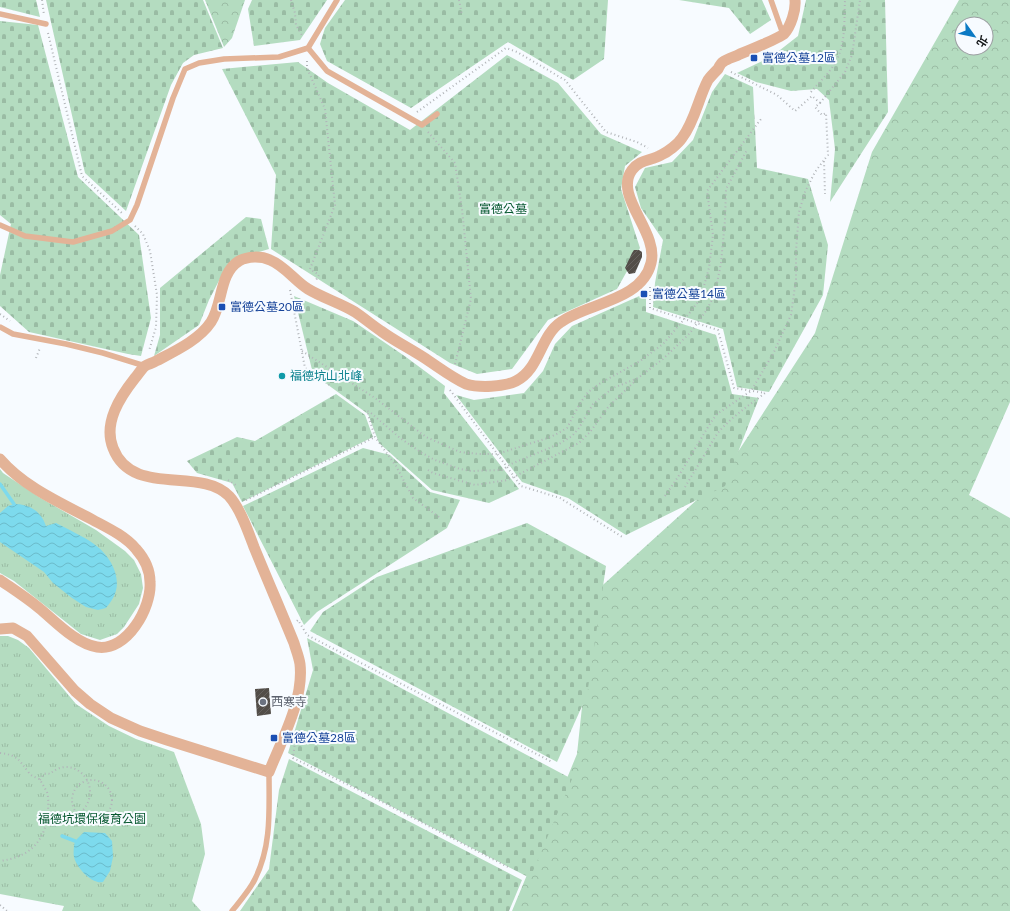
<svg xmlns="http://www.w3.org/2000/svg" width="1010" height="911" font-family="Lato,'Noto Sans TC',sans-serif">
<defs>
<pattern id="forest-crowns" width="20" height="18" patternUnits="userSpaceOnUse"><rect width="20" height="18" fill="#b4dcc0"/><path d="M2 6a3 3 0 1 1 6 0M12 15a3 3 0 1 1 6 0" fill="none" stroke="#9abca4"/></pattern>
<pattern id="cemetery-stones" width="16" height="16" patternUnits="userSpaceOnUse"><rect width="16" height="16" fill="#b4dcc0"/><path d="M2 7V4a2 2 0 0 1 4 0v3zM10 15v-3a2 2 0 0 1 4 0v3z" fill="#9abca4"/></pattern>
<pattern id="park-tufts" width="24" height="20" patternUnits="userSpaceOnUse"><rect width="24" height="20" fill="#b4dcc0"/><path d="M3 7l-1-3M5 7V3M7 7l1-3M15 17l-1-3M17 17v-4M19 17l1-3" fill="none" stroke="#9abca4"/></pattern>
<pattern id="water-waves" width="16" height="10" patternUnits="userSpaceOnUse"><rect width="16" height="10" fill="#7ddaed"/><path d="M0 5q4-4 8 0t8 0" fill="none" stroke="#6bbaca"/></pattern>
<pattern id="building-hatch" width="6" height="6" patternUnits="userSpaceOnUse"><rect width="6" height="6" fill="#524d48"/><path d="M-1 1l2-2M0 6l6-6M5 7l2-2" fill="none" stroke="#66625f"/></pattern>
</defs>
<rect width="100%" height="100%" fill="#f7fbff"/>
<!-- forest -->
<g fill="url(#forest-crowns)" fill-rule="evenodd">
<path d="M205 0H245L232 38 224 47Z"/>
<path d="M959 0H1010V402L969 495 1010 518V911H512L577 754 594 593 721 478 815 333 872 152ZM962 24H986V48H962Z"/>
</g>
<!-- cemetery -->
<g fill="url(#cemetery-stones)">
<path d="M0 0H36L40 17 0 7Z"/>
<path d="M46 0H203L223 48 194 55 183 63 171 85 126 211 85 173Z"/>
<path d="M252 0H327L300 40 254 46 248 9Z"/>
<path d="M345 0H608L604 59 573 80 508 42 411 108 327 61 320 44 325 28Z"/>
<path d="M679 0H762L771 20 750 34 729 8Z"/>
<path d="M806 0H885L888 112 830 202 835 149 829 100 817 89 791 91 756 82 737 73 771 57 798 36Z"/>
<path d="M0 21 38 25 78 177 139 235 151 318 141 356 128 354 29 332 0 306V275L11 224 0 215Z"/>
<path d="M507 55 558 83 601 134 642 152 625 166 621 189 640 248 617 289 548 320 512 369 477 374 450 363 271 249 276 175 222 69 298 62 328 83 410 130Z"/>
<path d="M725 74 753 87 757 168 808 179 828 245 823 295 769 392 737 387 723 329 653 307 655 283 663 240 641 208 635 187 645 168 672 162 693 140 712 92Z"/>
<path d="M246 217 261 219 269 249 236 259 225 269 209 300 199 325 154 356 160 335V288Z"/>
<path d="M646 293V312L716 335 732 394 759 398 725 486 626 535 568 498 522 482 456 395 474 400 524 393 543 371 555 344 572 326Z"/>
<path d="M294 296 353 321 406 357 445 386 444 393 519 489 489 503 432 490 379 443 368 414 313 374Z"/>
<path d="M336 394 365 415 373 437 242 502 232 483 197 473 187 461 237 437 255 441Z"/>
<path d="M363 448 390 455 430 492 460 500 447 528 317 612 304 625 243 506Z"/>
<path d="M527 523 606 566 587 695 557 762 310 631 323 612 377 577Z"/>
<path d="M307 638 572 779 530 878 288 753 313 670Z"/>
<path d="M289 759 522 880 509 911H240L269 869 279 790Z"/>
</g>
<!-- park -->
<g fill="url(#park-tufts)">
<path d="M0 469 3 473 39 497 96 530 125 551 134 560 141 574 143 588 139 604 124 627 117 634 100 640 81 634 14 581 0 573Z"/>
<path d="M0 636H8L18 640 29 648 76 704 109 726 136 739 174 752 201 824 205 854 192 901 201 911H62L64 906 0 894Z"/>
</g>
<!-- water -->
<g fill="url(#water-waves)">
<path d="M14 504C29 504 41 511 46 526L56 523C69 530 83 536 94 544 110 555 124 579 113 598 111 602 108 605 106 608L98 610 86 607 72 598 53 583 44 572 0 542V513L8 506Z"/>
<path d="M84 832 105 833 112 841 113 857 110 871 103 882C92 885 76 867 74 857 73 852 74 845 75 841Z"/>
</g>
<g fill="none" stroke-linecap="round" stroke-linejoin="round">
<!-- stream -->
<g stroke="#7ddaed" stroke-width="3.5">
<path d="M0 484 14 504"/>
<path d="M62 836 75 841"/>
</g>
</g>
<!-- building -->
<g fill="url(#building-hatch)">
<path d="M634 250H639L642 252V257L635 273 629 274 625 268 632 253Z"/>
<path d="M269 688 271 714 257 716 255 689Z"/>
</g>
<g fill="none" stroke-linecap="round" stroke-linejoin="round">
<!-- path -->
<g stroke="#b1b4b8" stroke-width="2" stroke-dasharray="1 3" stroke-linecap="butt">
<path d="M42 0 44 15"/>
<path d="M291 0 295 13 296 25 303 37"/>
<path d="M459 0 462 15"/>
<path d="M48 33 82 176 123 214"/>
<path d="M307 61V68L325 109 335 205 310 269 319 275 316 280"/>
<path d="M731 72 777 95 795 111 812 96 820 103 815 107 822 115 826 113 828 155 824 160 825 194"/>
<path d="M811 92C819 82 830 73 836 61 846 43 844 20 845 0"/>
<path d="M820 103 845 72 852 55 860 0"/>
<path d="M417 112 506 48 517 52 565 80 606 132 637 142 648 148"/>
<path d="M428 132 455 163 462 209 471 299 455 364"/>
<path d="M135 226 143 234 150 251 157 295 156 327 149 351"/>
<path d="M650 287V308L718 330 734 388 765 393"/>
<path d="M290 290 305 368 331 386"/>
<path d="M0 314 10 321"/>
<path d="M302 351 375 398 426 437 460 452 479 454H497L551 437 567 428 579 405 588 392 599 384 640 361 663 344 692 310 697 303 702 293 709 268 713 235 707 191 761 119"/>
<path d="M36 358 40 348"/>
<path d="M450 390 521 486 560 498 624 538"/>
<path d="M428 470 433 473 475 485 508 480 579 443 590 432 609 406 636 380"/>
<path d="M228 480 237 486"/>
<path d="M685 487 717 434C730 418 748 406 765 393"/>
<path d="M665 496 678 477 711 422 717 414 751 391 773 354 791 315 796 279V251L799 212 805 192 815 172 824 160"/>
<path d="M246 500 375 437"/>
<path d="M439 517 413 498 396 466 375 437 367 411 371 413 400 438 422 453 435 460 460 469 471 471 502 470 511 464 559 444 572 436 579 428 593 404 613 388 638 378 663 359 690 333 706 311 713 298 717 283 721 263 725 220 726 189 747 150"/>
<path d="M297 621 298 620 307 635 552 762"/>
<path d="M295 742 293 758 361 791 508 867"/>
<path d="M0 753C18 755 19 760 29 773 31 776 35 777 39 779 42 782 45 789 47 792 49 799 48 806 48 814 44 843 29 857 0 861"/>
<circle cx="92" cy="800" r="20"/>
<path d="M40 780 44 774 47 773 50 774C71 754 101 781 86 806 83 811 77 816 72 817 67 817 63 815 59 816 55 816 52 817 47 817"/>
<path d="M0 905 7 911"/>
</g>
<!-- service -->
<g stroke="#e3b397" stroke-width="5.5">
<path d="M771 0 783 34"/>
<path d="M0 14 46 24"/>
<path d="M308 48 327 71 422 125 437 114"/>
<path d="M0 225 25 236 73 242 112 231 130 220 137 205 173 98 185 69 199 63 224 59 279 57 308 48 337 0"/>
<path d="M0 327 13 334 66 344 103 353 145 366"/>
<path d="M232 911C240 901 250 890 255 879 272 845 269 809 269 772"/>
</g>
<!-- minor -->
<g stroke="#e3b397" stroke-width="11">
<path d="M0 459C24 487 61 503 93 520 108 528 125 536 136 549 144 558 150 569 150 582 152 607 127 652 97 647 76 644 55 621 39 608 27 598 13 589 0 580"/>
<path d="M0 629 13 628 27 636 75 691 90 704 111 718 140 731 167 740 269 772C282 739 304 700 300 664 299 657 296 650 294 643 281 611 267 579 254 547 248 531 240 508 229 496 200 466 132 498 113 448 103 423 120 397 135 378 138 375 141 369 145 366 148 364 153 363 156 361 175 351 199 340 211 322 223 304 219 273 239 261 248 256 261 256 270 260 285 266 295 281 308 289 323 298 340 303 355 312 364 318 372 325 381 331 396 342 413 350 429 361 441 369 453 378 466 384 479 388 504 387 516 381 540 369 540 336 561 322 587 303 642 301 651 263 659 232 613 196 632 170 640 159 651 161 661 155 668 152 678 144 682 138 695 121 698 99 708 80 711 76 715 72 718 69 719 67 721 63 723 62 728 58 735 57 740 54 748 51 779 38 784 34 791 26 796 10 795 0"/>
</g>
</g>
<!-- markers -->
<g fill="#1a4fb4" stroke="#f7fbff" stroke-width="1.5">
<rect x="750" y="54" width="8" height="8" rx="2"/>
<rect x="640" y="290" width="8" height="8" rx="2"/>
<rect x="218" y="303" width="8" height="8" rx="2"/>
<rect x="270" y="734" width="8" height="8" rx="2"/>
</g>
<circle fill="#0f9aa8" stroke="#f7fbff" stroke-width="1.5" cx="282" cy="376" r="4"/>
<circle fill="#6b7280" stroke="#f7fbff" stroke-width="1.5" cx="263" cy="702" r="4"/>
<g text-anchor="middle" stroke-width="4" stroke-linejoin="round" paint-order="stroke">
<!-- transit labels -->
<g font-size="12" fill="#164399" stroke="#f7fbff" text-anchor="start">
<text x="762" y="62">富德公墓12區</text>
<text x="652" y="298">富德公墓14區</text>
<text x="230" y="311">富德公墓20區</text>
<text x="282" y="742">富德公墓28區</text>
</g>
<!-- park labels -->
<g font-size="12" fill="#075830" stroke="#f7fbff">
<text x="503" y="213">富德公墓</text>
<text x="92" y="823">福德坑環保復育公園</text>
</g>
<!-- culture labels -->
<g font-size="12" fill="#0d838f" stroke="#f7fbff" text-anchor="start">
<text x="290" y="380">福德坑山北峰</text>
</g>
<!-- worship labels -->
<g font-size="12" fill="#5b616d" stroke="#f7fbff" text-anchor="start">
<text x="271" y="706">西寒寺</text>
</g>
</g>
<!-- north arrow -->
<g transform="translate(974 36) rotate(123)"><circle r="19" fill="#f7fbff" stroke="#9b9ea1"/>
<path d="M0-3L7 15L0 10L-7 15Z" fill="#0c7ac4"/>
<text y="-6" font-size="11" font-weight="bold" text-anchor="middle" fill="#101315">北</text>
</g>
</svg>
